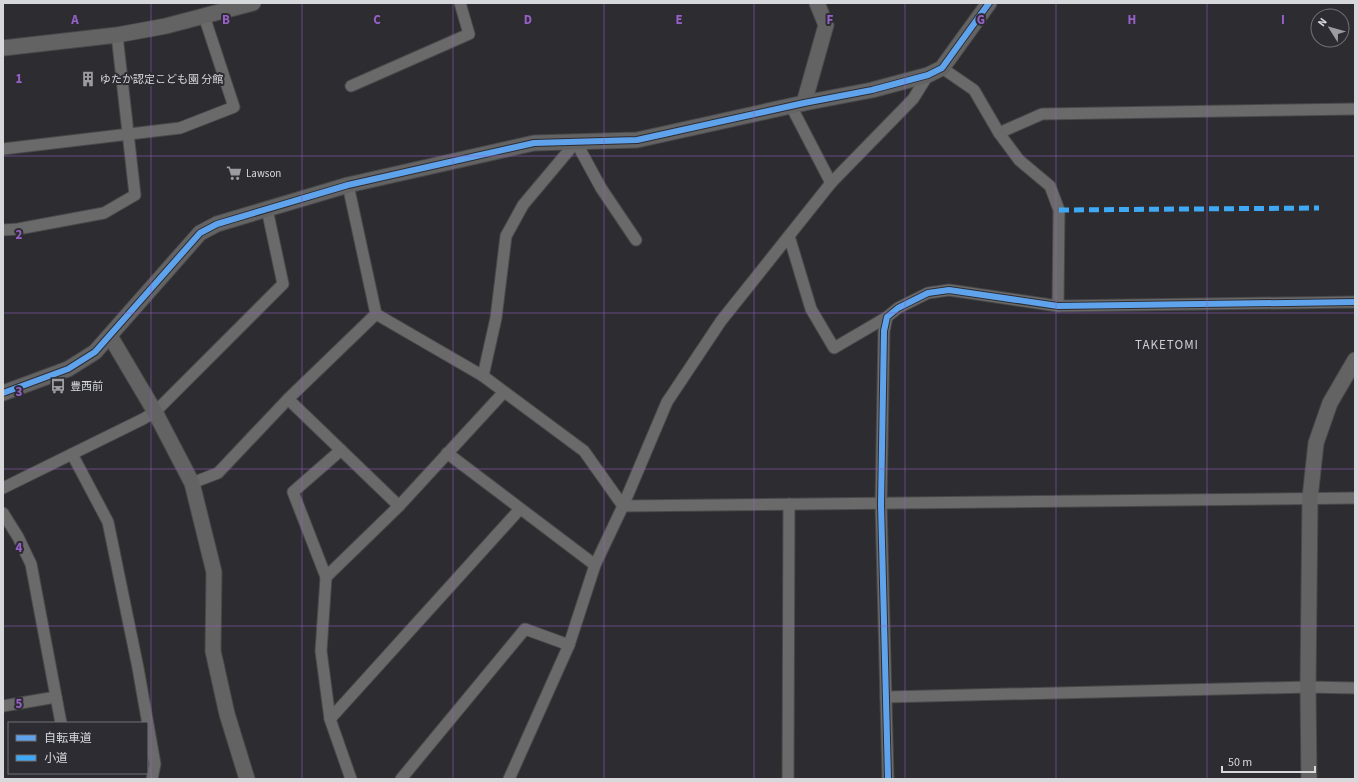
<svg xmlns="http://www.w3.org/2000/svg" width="1358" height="782" font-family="'Source Sans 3','Noto Sans JP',sans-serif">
<rect width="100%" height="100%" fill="#2d2d31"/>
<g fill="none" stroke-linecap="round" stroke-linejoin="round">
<!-- street casing -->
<g stroke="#49494b" stroke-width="13">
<g id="street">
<path d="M942 68 974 90 999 133 1019 160 1050 186 1059 210 1058 306"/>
<path d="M351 86 469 34 460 3"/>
<path d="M791 106 831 183"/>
<path d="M999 133 1042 114 1355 109"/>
<path d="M3 149 180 128 234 107 204 16"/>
<path d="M348 185 376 314 483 376 584 451 623 506"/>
<path d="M3 230 18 229 104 213 135 195 117 35"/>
<path d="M789 236 811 309 834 348 887 317"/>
<path d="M483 376 496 318 506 236 523 205 576 142 601 188 636 240"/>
<path d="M288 399 399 506"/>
<path d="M341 450 293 492 326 577 321 651 330 719 351 779"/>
<path d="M447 453 595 565"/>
<path d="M72 454 108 522 138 668 155 764 152 779"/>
<path d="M192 483 218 473 288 399 376 314"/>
<path d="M3 488 143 419 155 412 283 284 267 209"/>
<path d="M623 506 1355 498"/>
<path d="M3 513 18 537 31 564 61 723"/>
<path d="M326 577 399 506 504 392"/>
<path d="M886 697 1308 687 1355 688"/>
<path d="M3 706 56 697"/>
<path d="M330 719 520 509"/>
<path d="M401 779 525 629 569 645"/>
<path d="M509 779 569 645 595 565 623 506 667 402 721 321 831 183 913 99 928 75"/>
<path d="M788 779 789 504"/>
<path d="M888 779 881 504 884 331 887 317 898 308 928 293 949 290 1058 306 1355 302"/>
</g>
</g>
<!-- secondary casing -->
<g stroke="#49494b" stroke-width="17">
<g id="secondary">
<path d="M3 48 117 35 166 26 253 3"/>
<path d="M804 103 826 25 817 3"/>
<path d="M110 336 155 412 192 483 214 572 213 651 227 714 247 779"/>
<path d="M3 393 68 369 95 352 200 233 217 224 348 185 534 143 637 140 804 103 872 90 928 75 942 68 989 3"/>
<path d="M1309 779 1308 687 1310 498 1316 443 1330 403 1355 360"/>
</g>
</g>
<!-- street -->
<use href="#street" stroke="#6b6a6a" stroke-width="11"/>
<!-- secondary -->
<use href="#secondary" stroke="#646364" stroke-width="15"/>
<!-- quiet -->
<path stroke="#3fa9f5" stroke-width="5" stroke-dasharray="10 5" stroke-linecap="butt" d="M1059 210 1319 208"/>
<!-- cycleway casing -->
<g stroke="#2c2c32" stroke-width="8">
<g id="cycleway">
<path d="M3 393 68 369 95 352 200 233 217 224 348 185 534 143 637 140 804 103 872 90 928 75 942 68 989 3"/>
<path d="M888 779 881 504 884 331 887 317 898 308 928 293 949 290 1058 306 1355 302"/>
</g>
</g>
<!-- cycleway -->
<use href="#cycleway" stroke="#60a3ed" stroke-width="6"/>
</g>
<!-- grid -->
<path fill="none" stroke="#9760c7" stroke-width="1" stroke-opacity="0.55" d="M151 3V779M302 3V779M453 3V779M604 3V779M754 3V779M905 3V779M1056 3V779M1207 3V779M3 156H1355M3 313H1355M3 469H1355M3 626H1355"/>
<!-- icons -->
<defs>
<g id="building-bare" transform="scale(1.2)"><path d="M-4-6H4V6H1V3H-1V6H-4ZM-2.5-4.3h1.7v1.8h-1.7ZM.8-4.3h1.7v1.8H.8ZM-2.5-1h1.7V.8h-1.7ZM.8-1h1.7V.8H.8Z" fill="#9c9ca0" stroke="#2c2c32" stroke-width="2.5" paint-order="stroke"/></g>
<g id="supermarket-bare" transform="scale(1.2)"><path d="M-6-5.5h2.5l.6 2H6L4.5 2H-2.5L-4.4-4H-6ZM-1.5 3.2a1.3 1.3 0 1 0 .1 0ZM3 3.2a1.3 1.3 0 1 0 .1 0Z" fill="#9c9ca0" stroke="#2c2c32" stroke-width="2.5" paint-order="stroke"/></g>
<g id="bus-bare" transform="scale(1.2)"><path d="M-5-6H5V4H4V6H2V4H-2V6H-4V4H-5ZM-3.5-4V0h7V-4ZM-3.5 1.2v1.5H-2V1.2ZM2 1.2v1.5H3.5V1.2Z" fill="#9c9ca0" stroke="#2c2c32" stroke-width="2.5" paint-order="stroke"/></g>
</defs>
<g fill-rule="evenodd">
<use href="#building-bare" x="88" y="79"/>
<use href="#supermarket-bare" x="234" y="173"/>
<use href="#bus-bare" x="58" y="386"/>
</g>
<g text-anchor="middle" stroke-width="4" stroke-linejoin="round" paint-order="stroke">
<!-- poi labels -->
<g font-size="11" fill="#d7d8db" stroke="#2c2c32" text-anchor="start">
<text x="100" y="83">ゆたか認定こども園 分館</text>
<text x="246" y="177">Lawson</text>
<text x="70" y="390">豊西前</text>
</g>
<!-- quarter labels -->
<g font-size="13" letter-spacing="1" fill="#cccdd4" stroke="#2c2c32">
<text x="1167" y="349">TAKETOMI</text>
</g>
</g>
<g font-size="13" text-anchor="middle" font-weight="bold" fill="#9760c7" stroke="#2c2c32" stroke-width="4" stroke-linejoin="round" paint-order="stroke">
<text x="75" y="24">A</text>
<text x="226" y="24">B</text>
<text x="377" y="24">C</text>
<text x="528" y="24">D</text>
<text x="679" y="24">E</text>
<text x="830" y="24">F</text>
<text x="981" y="24">G</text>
<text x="1132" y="24">H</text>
<text x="1283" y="24">I</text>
<text x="19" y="83">1</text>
<text x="19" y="239">2</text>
<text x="19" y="396">3</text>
<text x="19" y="552">4</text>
<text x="19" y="708">5</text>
</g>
<!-- border -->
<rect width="1358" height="782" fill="none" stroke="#d7d8db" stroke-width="8"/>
<!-- legend -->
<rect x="8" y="722" width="140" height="52" fill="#2c2c32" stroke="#707176"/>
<rect x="16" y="735" width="20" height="6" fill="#60a3ed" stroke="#707176"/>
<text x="44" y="742" font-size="12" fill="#d7d8db">自転車道</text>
<rect x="16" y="755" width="20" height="6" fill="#3fa9f5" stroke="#707176"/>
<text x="44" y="762" font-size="12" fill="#d7d8db">小道</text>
<!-- north arrow -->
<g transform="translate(1330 28) rotate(307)"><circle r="19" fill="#2c2c32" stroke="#707176"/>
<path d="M0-3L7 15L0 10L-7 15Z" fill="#9c9ca0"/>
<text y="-6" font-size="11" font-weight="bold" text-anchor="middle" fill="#d7d8db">N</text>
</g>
<!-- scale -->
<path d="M1222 766v6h93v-6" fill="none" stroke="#d7d8db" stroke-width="2"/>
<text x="1228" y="766" font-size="12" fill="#d7d8db" stroke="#2c2c32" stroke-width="3" paint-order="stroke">50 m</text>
</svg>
